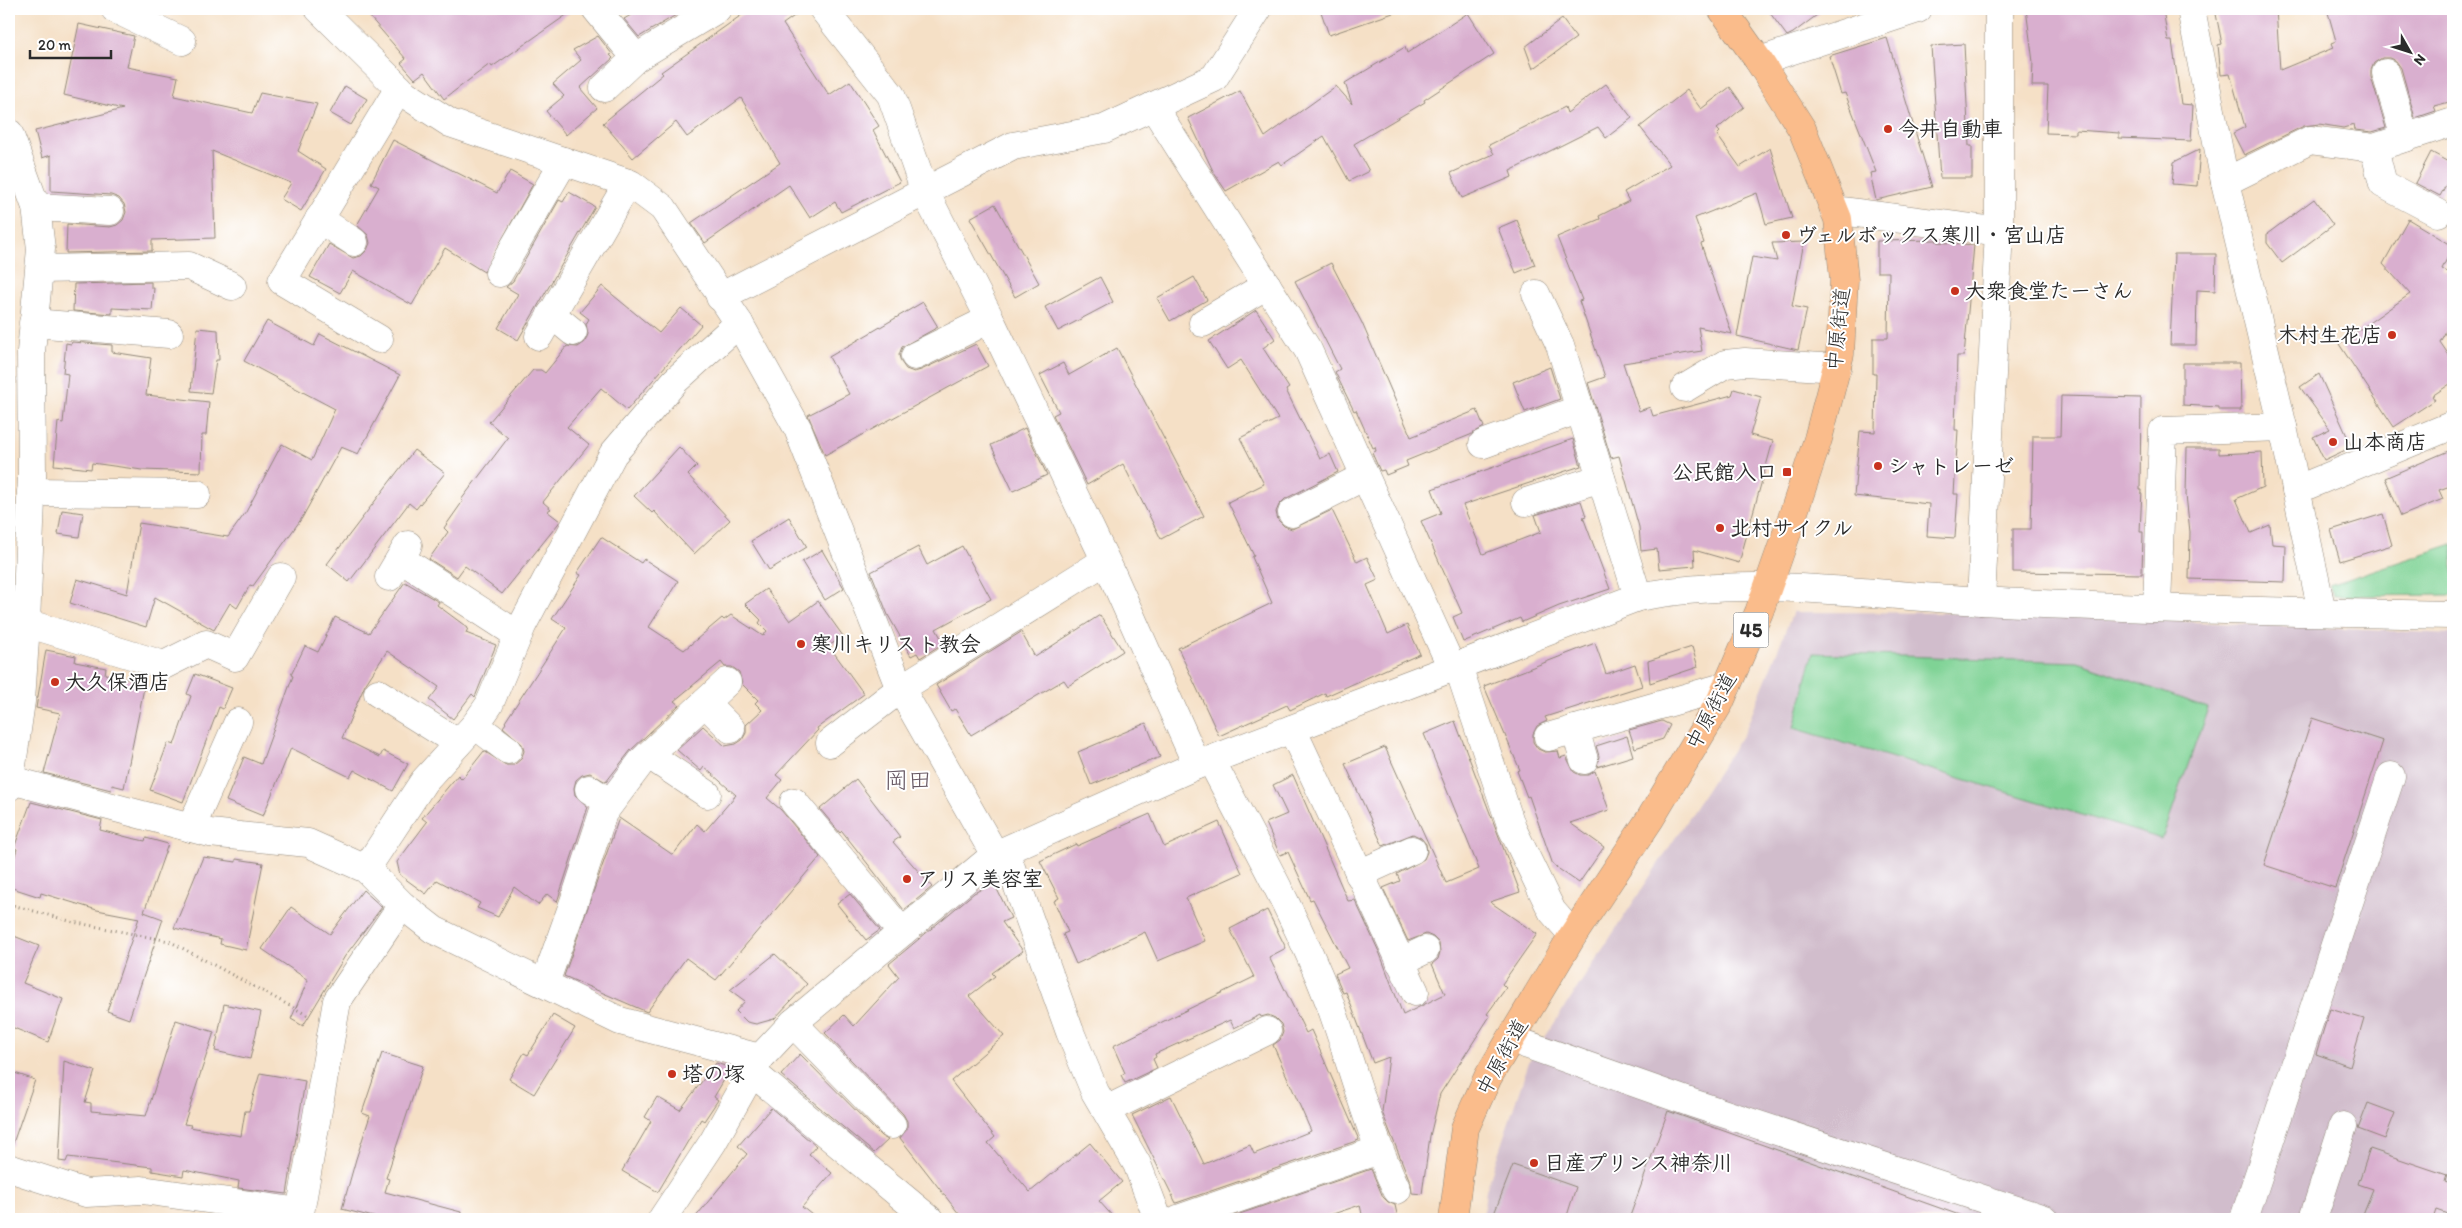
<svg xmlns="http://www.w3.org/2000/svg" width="2462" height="1228" font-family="Itim,'Klee One',sans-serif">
<rect width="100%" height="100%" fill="#fff"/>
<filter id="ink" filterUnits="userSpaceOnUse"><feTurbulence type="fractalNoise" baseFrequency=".02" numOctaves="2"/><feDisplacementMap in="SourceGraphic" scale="10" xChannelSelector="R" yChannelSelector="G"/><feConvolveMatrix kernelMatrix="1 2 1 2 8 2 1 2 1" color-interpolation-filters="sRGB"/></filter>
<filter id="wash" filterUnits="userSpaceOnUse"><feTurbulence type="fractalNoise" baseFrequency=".0096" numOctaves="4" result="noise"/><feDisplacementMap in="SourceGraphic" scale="20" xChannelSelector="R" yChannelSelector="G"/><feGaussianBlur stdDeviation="1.12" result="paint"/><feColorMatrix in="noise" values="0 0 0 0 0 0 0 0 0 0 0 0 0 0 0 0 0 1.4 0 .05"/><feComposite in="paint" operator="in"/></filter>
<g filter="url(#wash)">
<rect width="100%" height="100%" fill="#f5e0c6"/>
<!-- industrial -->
<path fill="#d1bdcc" d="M1793 612 2003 613 2453 634V1219H1483L1486 1190 1529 1062 1745 731Z"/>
<!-- green -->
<g fill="#7fd395" stroke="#557f60">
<path d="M2453 544V595L2334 596 2329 585Z"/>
<path d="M1813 653 2078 662 2208 708 2162 839 1794 728Z"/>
</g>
<g id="blocks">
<!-- building -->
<g fill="#d9afcf">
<path d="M363 9H575L492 67 490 64 444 99 424 72 415 79 401 63 406 59Z"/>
<path d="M641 9H686L639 37 624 19Z"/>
<path d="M750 9H804L783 24 829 95 850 81 879 126 873 130 900 182 841 212 835 202 810 218 789 185 705 243 691 223 780 163 741 98 687 137 676 122 633 158 603 123 663 74 661 72Z"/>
<path d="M1320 9H1395L1396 12 1329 35Z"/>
<path d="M1767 9H1825L1793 33 1787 36Z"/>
<path d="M2026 9H2163L2168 41H2172L2181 104 2193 105 2191 141 2119 138V133L2076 130V134L2046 133 2048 86H2032L2033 62Z"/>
<path d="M2215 9H2276L2280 70 2333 48 2331 43 2336 41 2327 9H2453V101L2434 106 2436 111 2415 118 2401 68 2396 61 2389 58H2382L2374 63 2371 70V77L2386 128 2372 132 2355 130 2354 125 2343 128 2319 124 2304 126 2244 155 2233 133 2245 127 2230 74 2221 75 2218 45 2222 44Z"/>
<path d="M1468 13 1494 54 1424 100 1425 102 1354 144 1369 171 1349 181 1324 136 1282 165 1279 161 1226 191 1214 173 1188 118 1240 91 1265 137 1336 86 1352 104 1345 83 1405 47 1407 53Z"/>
<path d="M1562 19 1576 38 1533 69 1525 47Z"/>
<path d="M79 24 134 36 127 67 178 77 174 96 252 113 260 93 317 104 298 151 326 169 301 211 281 199 291 183 212 151 215 238 152 240V251L66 253 67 224 110 227 117 225 123 220 126 212 124 204 119 198 111 195 51 191V155L42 158 35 131 123 109 64 95Z"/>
<path d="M598 36 612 54 610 55 613 58 580 88 597 108 566 135 546 111 564 96 553 84 581 60 573 50Z"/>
<path d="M1887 38 1932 187 1876 200 1870 173 1876 172 1845 93 1841 94 1829 56Z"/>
<path d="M1964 44 1969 146H1972V178H1940L1931 46Z"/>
<path d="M1606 84 1632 118 1606 138 1598 127 1510 171 1512 177 1462 198 1451 173 1494 154 1489 145 1565 107 1567 113Z"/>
<path d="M345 86 367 99 351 125 330 113Z"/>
<path d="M1730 87 1744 107 1717 129 1720 132 1717 135 1740 167 1770 148 1792 218 1766 224 1757 193 1695 218 1704 243 1701 244 1732 334 1698 327 1702 351 1623 363 1639 411 1650 407 1653 416 1732 395 1734 389 1761 397 1750 435 1773 441 1739 563 1694 550 1695 566 1659 569 1657 549 1641 551 1639 527 1619 456 1611 458 1588 383 1605 377 1579 301 1582 300 1557 237 1600 219 1599 216 1629 201 1624 192 1670 165 1640 127 1687 90 1701 109Z"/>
<path d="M393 140 497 193 510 171 533 184 484 272 445 248 412 305 353 271 340 293 310 277 329 244 353 258 361 256 367 250 370 243 368 235 357 225 379 187 371 183Z"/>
<path d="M2200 149 2197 186 2172 184 2174 162Z"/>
<path d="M2431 152 2453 164V172L2440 196 2415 183Z"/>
<path d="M569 192 595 207 518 340 498 328 518 294 506 287 513 281 559 200 563 202Z"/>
<path d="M2314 199 2333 225 2282 263 2267 243V234Z"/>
<path d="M995 204 1039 283 1015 297 970 218Z"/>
<path d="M2408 219 2453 246 2442 269 2453 275V318L2440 342 2453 361V382L2432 396 2435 400 2394 427 2339 344 2410 294 2383 264Z"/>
<path d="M1517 220 1535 265 1516 273 1498 228Z"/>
<path d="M1937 240V242L1974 245 1964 356H1957L1955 430H1958L1954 494H1958L1955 538 1927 536 1929 504 1854 496 1860 431 1875 432 1876 374H1873V338H1888L1889 272H1877V241Z"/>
<path d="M1804 242 1792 306 1807 309 1798 350 1737 336 1752 257 1777 261 1772 243Z"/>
<path d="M2174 254H2216L2215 291 2197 290 2196 345H2170Z"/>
<path d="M1331 263 1362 323 1411 437 1477 410 1484 427 1470 435 1406 461 1408 466 1386 475 1384 470 1380 471 1372 453 1376 451 1375 447 1373 448 1356 410 1354 411 1335 372 1340 369 1295 281Z"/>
<path d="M1100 277 1113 302 1058 331 1045 307Z"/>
<path d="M1194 277 1207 300 1170 321 1157 298Z"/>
<path d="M151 282V288H154L152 310 112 308V314L73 311 74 284Z"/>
<path d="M602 286 659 333 681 308 701 325 627 410 601 388 567 427 589 445 543 502 551 509 547 511 560 521 558 524 502 594 465 566 457 577 429 559 448 532 444 528 463 501 461 500 508 438 489 422 533 370H541L545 373 567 346 578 347 585 342 588 334 586 324 589 319 580 312Z"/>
<path d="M923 302 938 327 902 347 899 355 901 362 906 369 914 372 921 370 976 344 988 366 825 455 808 415 849 394 829 357Z"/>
<path d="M1256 310 1275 339 1263 348 1289 388 1286 390 1320 459 1330 454 1338 472 1285 499 1279 505 1276 512 1278 520 1284 526 1292 529 1332 510 1357 562 1367 557 1378 580 1367 585 1388 634 1407 625 1420 654 1326 696 1325 693 1290 710 1287 705 1219 736 1178 648 1272 603 1252 557 1254 556 1228 502 1264 484 1240 438 1278 419 1241 360 1227 369 1209 341Z"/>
<path d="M267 321 314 346 320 334 400 375 358 454 341 447 302 518 253 586 250 585 237 608 230 603 214 630 155 597 146 627 70 603 77 579 127 594 139 523 228 537 246 512 282 444 312 460 335 409 244 361Z"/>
<path d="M197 328 218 330 219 360H216L211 393 191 391Z"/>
<path d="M72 342 112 345V352L151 358 146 395 209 402 206 435H202L201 472 142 470 92 463 91 469 54 465 58 422 63 423 68 374 63 373 66 343 71 344Z"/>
<path d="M1117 348 1204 516 1161 539 1123 464 1087 485 1053 415 1059 412 1040 375 1063 363 1069 375Z"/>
<path d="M2183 363H2240L2241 410H2218V407L2183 405Z"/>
<path d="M1550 367 1560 399 1525 412 1513 382Z"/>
<path d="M2319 374 2352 447 2324 460 2313 437 2330 429 2300 387Z"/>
<path d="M2061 396 2141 398 2140 490H2142L2140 532H2143L2142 574 2013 572V529H2031L2033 436H2060Z"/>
<path d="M1025 428 1047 475 1013 491 991 445Z"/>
<path d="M1573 439 1581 466 1463 505 1483 554 1541 532 1535 515 1581 501 1586 516 1583 517 1610 589 1559 606 1522 622 1520 618 1463 642 1453 617 1462 613 1421 521 1441 513 1432 489Z"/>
<path d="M679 447 697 466 688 475 730 520 694 554 654 511 652 513 634 496Z"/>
<path d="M2187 448H2219V454L2262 452 2263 487 2236 499 2251 533 2270 525 2272 544 2286 545 2285 582 2189 579 2190 532 2186 495Z"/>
<path d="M2453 449V485L2439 490 2443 499 2401 516 2385 478Z"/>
<path d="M414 450 445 473 416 509 409 503 349 582 327 564Z"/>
<path d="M62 510 83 513 79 537 58 534Z"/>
<path d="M2383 514 2392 545 2340 561 2331 530Z"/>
<path d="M789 517 807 547 769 570 751 541Z"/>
<path d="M601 537 641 563 644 559 678 581 649 627 684 650 722 618 724 620 731 615 763 636 767 631 759 623 761 620 745 604 766 589 790 621 818 601 843 636 829 646 864 694 817 728 818 730 776 775 782 780 767 798 781 810 820 857 716 980 686 958 647 1012 564 976 619 818 673 855 697 824 705 831 736 795 704 767 701 771 677 750 703 726 725 746 736 744 742 740 746 733V725L762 710 755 703 758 700 742 684 739 672 732 667H725L721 662 674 701 679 705 631 750 606 782 590 773 582 775 576 780 574 788 575 795 588 807 557 902 547 894 538 905 514 887 498 917 477 908 480 903 437 880 426 894 400 875 397 862 427 822 422 818 458 775 462 779 484 751 506 765H514L521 759 524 751 522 744 503 727 506 723 505 722 566 628 552 619 581 575 577 573Z"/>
<path d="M962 546 991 599 936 629 944 643 920 658 917 653 911 656 888 615 871 572 918 547 927 565Z"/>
<path d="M822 550 844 588 825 600 802 562Z"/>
<path d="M405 582 439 602 437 605 468 628 466 633 496 645 475 697 472 694 453 719 429 700 439 687 387 651 365 685 342 738 380 757 383 751 408 764 393 791 354 770 350 777 291 748 263 816 226 801 244 757 261 764 293 676 291 675 305 646 318 652 335 617 369 633Z"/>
<path d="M1100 615 1123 651 1068 686 1064 680 971 735 955 709 951 711 936 685 1021 632 1035 657Z"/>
<path d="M1595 643 1606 674 1635 664 1642 686 1545 717 1547 721 1537 726 1533 734V742L1538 749 1545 752 1558 751 1560 758 1566 756 1574 772 1580 775H1588L1595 771 1609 810 1570 823 1604 847 1579 883 1553 865 1529 796 1527 797 1517 771 1520 770 1484 686Z"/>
<path d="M1692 647 1698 667 1650 683 1648 661Z"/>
<path d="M46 650 76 656 75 662 106 668 105 674 145 683 124 788 112 785 111 790 44 773 60 713 36 708Z"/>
<path d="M195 674 232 688 223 709 219 707 183 802 150 790 168 743 174 745 191 696 187 694Z"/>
<path d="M2312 718 2383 741 2335 888 2264 865Z"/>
<path d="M1455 721 1520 892 1490 902 1537 934 1502 984 1506 988 1487 1014 1490 1016 1440 1094 1430 1136 1422 1194 1412 1193 1411 1184 1382 1112 1389 1057 1373 1063 1346 992 1343 993 1335 974 1348 968 1313 899 1310 900 1288 852 1280 855 1266 823 1287 814 1273 785 1293 775 1348 901 1355 900 1380 954 1403 1015 1445 994 1432 964 1438 959 1440 952 1439 943 1433 937 1426 934 1408 941 1383 888 1400 881 1397 874 1424 859 1427 852 1426 844 1421 838 1413 834 1383 846 1345 764 1385 747 1446 883 1479 869 1424 734Z"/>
<path d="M1662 721 1670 725 1663 739 1635 748 1629 730Z"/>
<path d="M1146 723 1160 757 1091 785 1078 752Z"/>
<path d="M1627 736 1633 756 1597 767 1599 756 1596 746Z"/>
<path d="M856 779 900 837 893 842 932 887 904 910 842 831 840 833 820 809Z"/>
<path d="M31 802 102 820 100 830 131 838 145 841 146 838 168 844 144 912 163 919 129 1019 107 1011 139 918 97 910 41 893 40 897 9 887V874L17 849 14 848Z"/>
<path d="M1150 814 1164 847 1219 822 1242 873 1186 898 1205 941 1158 961 1145 932 1076 964 1063 934 1068 932 1054 901 1059 898 1040 861 1076 844 1077 846Z"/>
<path d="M203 857 236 862V859L263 863 246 950 220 944 221 939 174 928Z"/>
<path d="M994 883 1011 918 1002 922 1023 951 992 973 995 976 969 996 1004 1036 951 1081 995 1137 988 1143 1030 1192 1090 1143 1122 1182 1099 1201 1115 1219H963L900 1138 907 1129V1121L903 1114 825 1033 844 1015 854 1026 899 977 889 964 974 893Z"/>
<path d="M363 890 382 907 345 956 303 1026 291 1019 308 980 262 949 291 907 330 934Z"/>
<path d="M850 894 880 930 866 940 837 904Z"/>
<path d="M1267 910 1286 948 1269 957 1306 1033 1311 1030 1359 1140 1176 1203 1132 1115 1171 1096 1204 1164 1250 1145 1254 1154 1311 1131 1273 1045 1280 1040 1283 1032 1281 1024 1275 1018 1268 1015 1261 1017 1260 1015 1234 1028 1230 1020 1155 1054 1156 1057 1153 1059 1157 1068 1125 1083 1121 1075 1125 1073 1113 1046 1254 977 1230 929Z"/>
<path d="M9 934 39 946 23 983 63 999 48 1042 9 1026Z"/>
<path d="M775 954 807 984 774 1019 756 1024 747 1022 736 1011 745 1001 730 990Z"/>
<path d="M224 1004 261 1012 250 1059 215 1051Z"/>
<path d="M2330 1009 2364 1019 2350 1066 2316 1054Z"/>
<path d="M553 1015 575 1028 534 1094 509 1079 524 1053 528 1055Z"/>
<path d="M176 1020 214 1032 184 1124 191 1125 190 1127 241 1136 245 1111H249L260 1073 305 1081 287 1194 238 1188 239 1181 184 1170 183 1176 152 1171V1167L68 1157 66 1162 59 1161 64 1061 95 1071 85 1102 91 1103V1111L146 1116Z"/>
<path d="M382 1053 423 1066 386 1178 389 1179 385 1192 461 1212 460 1219H381L342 1209 356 1159 370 1116 362 1113Z"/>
<path d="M800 1054 881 1136 888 1140 874 1153 781 1075Z"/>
<path d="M716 1063 731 1068 714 1097 718 1100 704 1121 701 1119 658 1192 622 1171 651 1121 645 1117 657 1097 680 1110Z"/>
<path d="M9 1071 35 1080 12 1146 9 1145Z"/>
<path d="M2368 1103 2395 1113 2385 1139 2358 1129Z"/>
<path d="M771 1108 816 1146 809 1154 832 1173 802 1207 817 1219H694L747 1154 738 1146Z"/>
<path d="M1668 1111 1962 1216 1961 1219H1629Z"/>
<path d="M2370 1149 2447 1175 2445 1182 2453 1185V1216L2436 1210 2433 1219H2361L2373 1189 2358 1184Z"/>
<path d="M1513 1165 1576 1187 1566 1219H1492Z"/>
<path d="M1371 1169 1383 1197 1388 1202 1395 1205 1398 1219H1363L1360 1205 1318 1219H1225Z"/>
</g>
</g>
</g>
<g filter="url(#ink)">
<use href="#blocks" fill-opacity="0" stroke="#908678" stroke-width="1"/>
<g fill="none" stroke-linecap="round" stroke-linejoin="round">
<!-- minor casing -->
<g stroke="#908678" stroke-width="29">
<g id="minor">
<path d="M115 9 182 41"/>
<path d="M319 9 405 94 450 123 631 184 663 208 739 323 798 429 898 684 995 855"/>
<path d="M596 9 636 58 717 9"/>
<path d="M823 9 891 95 925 192 990 319 1112 574 1197 765"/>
<path d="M2191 9 2225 182 2283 427 2322 612"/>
<path d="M1759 61 1918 9"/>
<path d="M2386 73 2405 138"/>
<path d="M604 88 636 58"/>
<path d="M1153 106 1308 350 1452 668"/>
<path d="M9 133 36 207 41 249 31 352 32 476 26 623 21 701 9 787"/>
<path d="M2374 148 2383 184 2438 213"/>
<path d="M2225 182 2310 140 2374 148 2453 122"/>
<path d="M36 207 110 211"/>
<path d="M1834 210 1986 230H1999"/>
<path d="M319 219 354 242"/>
<path d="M41 269 189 266 232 286"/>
<path d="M499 273 564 161"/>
<path d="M1536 294 1560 345 1638 597"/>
<path d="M720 297 1013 146 1104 129 1214 78 1258 9"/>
<path d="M551 314 573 332"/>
<path d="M33 323 169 334"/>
<path d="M1203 323 1267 285"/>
<path d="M539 336 628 183"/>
<path d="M379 339 282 281 399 88"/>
<path d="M915 356 990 319"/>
<path d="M1685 388 1725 364 1745 362 1837 368"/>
<path d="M1483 444 1580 409"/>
<path d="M2296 490 2453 425"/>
<path d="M31 492 197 494"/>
<path d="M1526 502 1601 478"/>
<path d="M1292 513 1365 476"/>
<path d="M389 577 408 545 401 559 518 635"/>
<path d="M1981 601 1999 230V9"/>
<path d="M2157 608 2163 431 2283 427"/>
<path d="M26 623 164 665 206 644 235 657 281 577"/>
<path d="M1458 666 1512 828 1552 911 1573 935"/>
<path d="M378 693 458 743"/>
<path d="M705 703 731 729"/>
<path d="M475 725 508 750"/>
<path d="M1292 729 1415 992"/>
<path d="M1575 729 1584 760"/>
<path d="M1548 737 1727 686"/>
<path d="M830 743 900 689 1105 561"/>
<path d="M649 755 707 794"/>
<path d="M1211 760C1252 839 1297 918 1329 1001 1352 1064 1368 1130 1397 1190"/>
<path d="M11 780 210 833 308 843 366 869 402 905 434 930 620 1021 760 1058"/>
<path d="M589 789 610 803"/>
<path d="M794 802 902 932"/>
<path d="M191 828 238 722"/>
<path d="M1005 851 1070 1032 1095 1092 1137 1164 1158 1219"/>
<path d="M366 869 424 781 475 725 489 705 522 626 613 454 675 381 739 323"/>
<path d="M1359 874 1412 850"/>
<path d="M1400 962 1425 950"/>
<path d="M545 983 575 899 603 813 642 761 727 682"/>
<path d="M793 1023 892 1125"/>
<path d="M1511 1039 1692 1103 2044 1219"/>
<path d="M753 1073 929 1219"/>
<path d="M1106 1110 1267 1031"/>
<path d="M9 1168 86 1193 142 1190 300 1212"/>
<path d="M299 1219 337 1001 402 905"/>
<path d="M662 1219 713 1142 760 1058 793 1023 995 855 1197 765 1638 597C1751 575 1867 595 1981 601 2138 609 2296 612 2453 615"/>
<path d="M1178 1219 1379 1150"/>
<path d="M2244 1219 2391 776"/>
<path d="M2313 1219 2343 1126"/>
</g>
</g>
<!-- major casing -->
<g stroke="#908678" stroke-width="29">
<path id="major" d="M1453 1219 1465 1128 1488 1077 1573 935 1650 819 1720 702 1759 612 1791 521 1818 439 1840 354 1844 280 1838 219 1802 129 1759 61 1722 9"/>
</g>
<!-- path -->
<path stroke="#908678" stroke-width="3" stroke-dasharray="1 4" stroke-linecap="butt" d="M9 904 73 922 169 941 307 1015"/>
<!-- minor -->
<use href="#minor" stroke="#fff" stroke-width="28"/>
<!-- major -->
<use href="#major" stroke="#fabc8b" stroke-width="28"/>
</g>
</g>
<!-- markers -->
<g fill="#c8321e" stroke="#fff" stroke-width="2">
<circle cx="1888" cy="129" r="5"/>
<circle cx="1786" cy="235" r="5"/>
<circle cx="1955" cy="291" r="5"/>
<circle cx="2392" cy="335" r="5"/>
<circle cx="2333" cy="442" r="5"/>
<circle cx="1878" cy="466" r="5"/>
<rect x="1782" y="467" width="10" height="10" rx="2.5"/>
<circle cx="1720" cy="528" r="5"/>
<circle cx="801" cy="644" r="5"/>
<circle cx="55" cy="682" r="5"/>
<circle cx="907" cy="879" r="5"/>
<circle cx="672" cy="1074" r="5"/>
<circle cx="1534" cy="1163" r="5"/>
</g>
<g text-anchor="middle" stroke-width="4" stroke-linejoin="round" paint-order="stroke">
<!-- shield labels -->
<rect fill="#fff" stroke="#6b6b6b" stroke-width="1" x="1733.5" y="612.5" width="35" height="35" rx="4"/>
<g font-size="20" font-weight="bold" fill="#2b2b2b">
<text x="1751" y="637">45</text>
</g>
<!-- poi labels -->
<g font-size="21" font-weight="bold" fill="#2b2b2b" stroke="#fff" text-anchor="start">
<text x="1898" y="136">今井自動車</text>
<text x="1796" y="242">ヴェルボックス寒川・宮山店</text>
<text x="1965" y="298">大衆食堂たーさん</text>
<text x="2382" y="342" text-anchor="end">木村生花店</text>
<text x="2343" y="449">山本商店</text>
<text x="1888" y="473">シャトレーゼ</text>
<text x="1777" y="479" text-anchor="end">公民館入口</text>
<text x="1730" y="535">北村サイクル</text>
<text x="811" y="651">寒川キリスト教会</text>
<text x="65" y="689">大久保酒店</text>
<text x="917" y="886">アリス美容室</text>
<text x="682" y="1081">塔の塚</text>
<text x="1544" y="1170">日産プリンス神奈川</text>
</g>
<!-- street labels -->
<g font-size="21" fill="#2b2b2b" stroke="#fff">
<text transform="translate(1838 329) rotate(-84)" y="7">中原街道</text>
<text transform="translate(1711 711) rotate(-62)" y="7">中原街道</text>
<text transform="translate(1502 1057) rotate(-61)" y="7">中原街道</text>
</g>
<!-- quarter labels -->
<g font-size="24" fill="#685964" stroke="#fff">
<text x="908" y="788">岡田</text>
</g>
</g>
<!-- margin -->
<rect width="2462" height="1228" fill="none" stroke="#fff" stroke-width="30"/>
<!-- north arrow -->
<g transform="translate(2410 52) rotate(129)" stroke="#ffffff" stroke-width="4" paint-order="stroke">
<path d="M0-4L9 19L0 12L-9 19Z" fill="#2b2b2b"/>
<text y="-8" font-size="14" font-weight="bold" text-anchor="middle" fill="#2b2b2b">N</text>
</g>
<!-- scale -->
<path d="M30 50v8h81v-8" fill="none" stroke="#2b2b2b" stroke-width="2.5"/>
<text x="38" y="50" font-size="15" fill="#2b2b2b" stroke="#ffffff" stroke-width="4" paint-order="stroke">20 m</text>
</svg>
